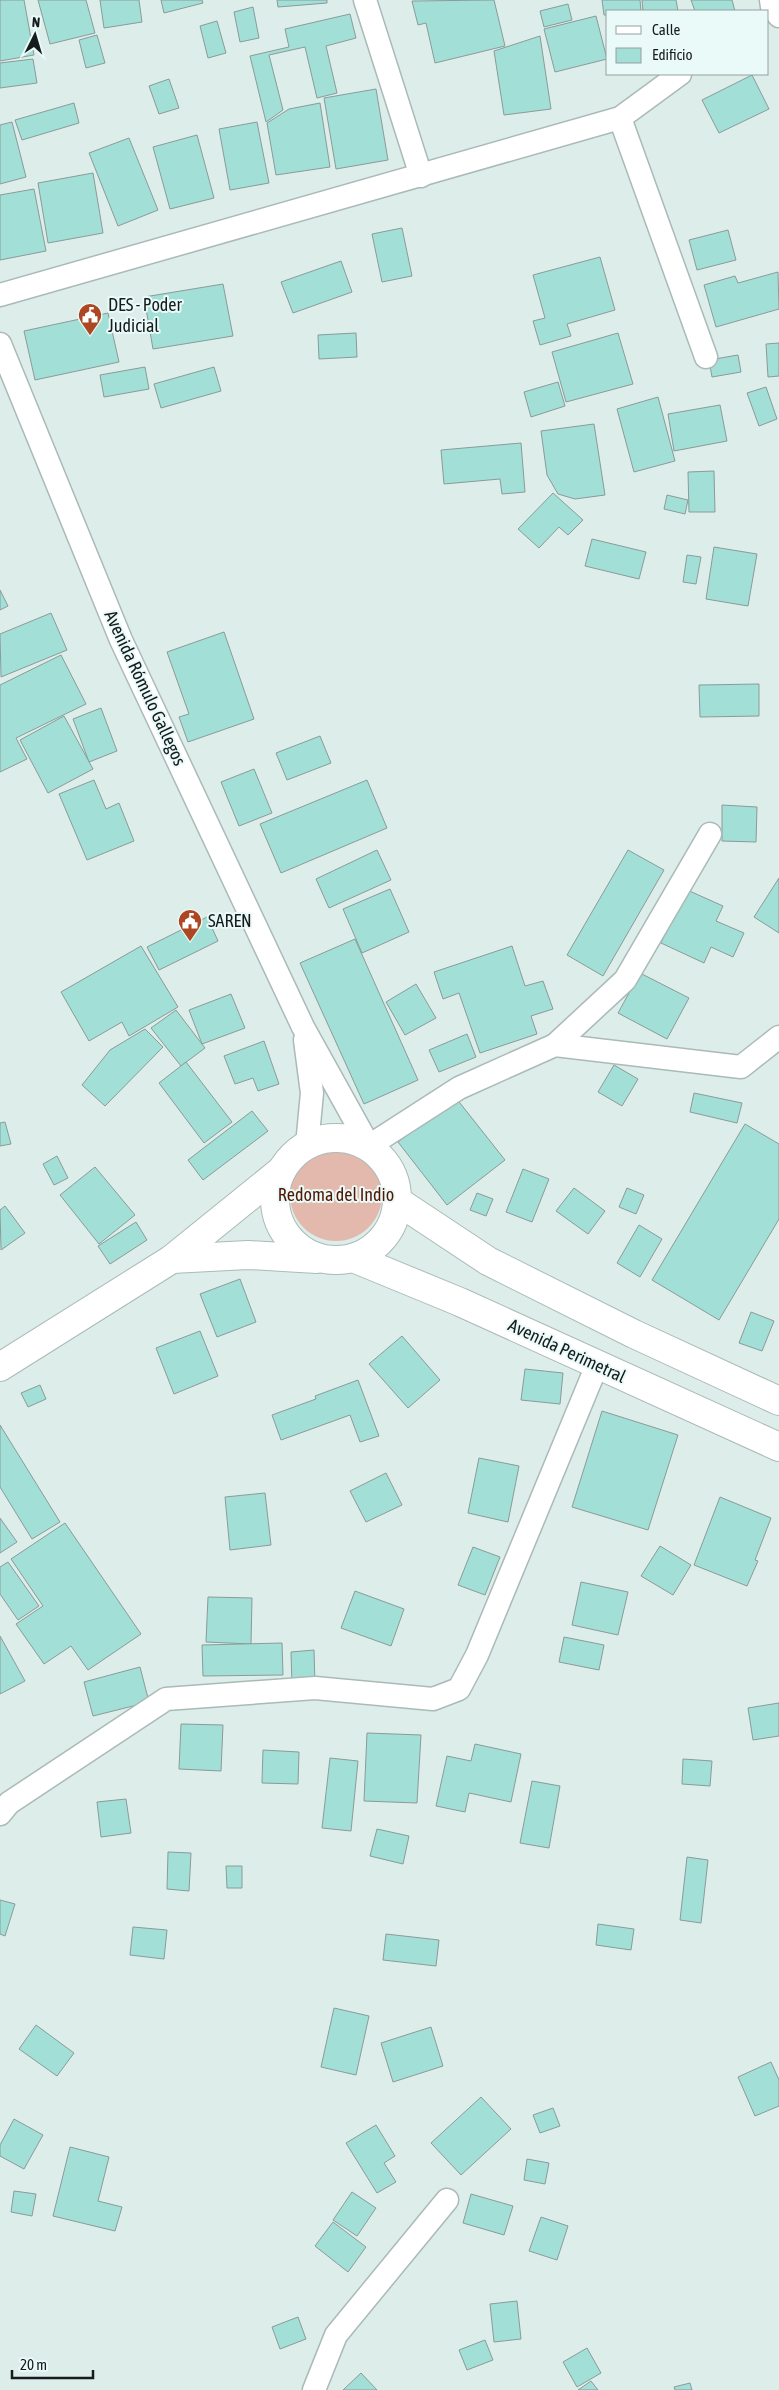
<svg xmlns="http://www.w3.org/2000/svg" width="779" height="2390" font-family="'Asap Condensed',sans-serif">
<rect width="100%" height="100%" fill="#dcedea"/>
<!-- green -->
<circle fill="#e2b9ac" cx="336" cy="1195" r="46"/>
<!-- building -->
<g fill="#a1dfd7" stroke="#8b9b99">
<path d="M0 0H24L34 55 0 61Z"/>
<path d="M38 0H86L95 33 50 44Z"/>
<path d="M100 0H139L142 22 104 28Z"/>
<path d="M161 0H202L203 3 164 13Z"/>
<path d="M277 0H327V3L278 7Z"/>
<path d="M494 0 505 46 435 63 426 23 418 25 412 1Z"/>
<path d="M602 0H640L641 11H608V15H604Z"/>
<path d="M642 0H676L678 11H643Z"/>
<path d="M691 0H732L735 11H695Z"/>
<path d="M568 4 572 20 544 27 540 11Z"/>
<path d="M253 7 259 38 240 42 234 12Z"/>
<path d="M350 14 356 38 326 46 337 93 317 98 305 47 269 55 283 110 266 122 250 56 289 47 285 29Z"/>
<path d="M596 16 607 59 555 72 544 29Z"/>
<path d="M217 21 226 53 208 58 200 26Z"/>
<path d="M97 35 105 63 86 68 79 40Z"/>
<path d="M540 36 551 109 504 115 494 51Z"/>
<path d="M33 59 37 83 0 88V63Z"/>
<path d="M752 75 769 109 719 133 702 100Z"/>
<path d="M169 79 179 108 159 114 149 86Z"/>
<path d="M376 89 388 160 336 169 324 98Z"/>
<path d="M74 103 79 123 22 140 15 120Z"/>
<path d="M320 103 330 167 276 175 267 123 289 109Z"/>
<path d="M12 122 26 177 0 184V125Z"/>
<path d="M257 122 269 183 230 190 219 129Z"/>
<path d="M197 135 214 198 170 209 153 147Z"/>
<path d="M129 138 158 210 118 226 89 153Z"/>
<path d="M93 173 103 233 48 243 38 183Z"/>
<path d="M34 189 46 251 0 260V195Z"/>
<path d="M402 228 412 276 382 282 372 234Z"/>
<path d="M728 230 736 260 697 270 689 240Z"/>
<path d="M600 257 615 310 567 324 571 336 540 345 533 321 545 318 533 275Z"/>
<path d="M341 261 352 292 293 313 281 282Z"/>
<path d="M778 272 779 309 716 327 704 285 735 276 738 283Z"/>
<path d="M223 284 233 336 153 349 144 297Z"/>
<path d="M108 313 119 362 35 380 24 331Z"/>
<path d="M356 333 357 357 319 359 318 335Z"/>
<path d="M618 333 633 384 566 402 552 352Z"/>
<path d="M779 343V376L768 377 766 344Z"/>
<path d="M738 355 741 372 712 377 709 360Z"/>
<path d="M145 367 149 389 104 397 100 375Z"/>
<path d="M214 367 221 391 161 408 154 384Z"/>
<path d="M558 382 565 406 531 417 524 392Z"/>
<path d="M766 387 777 419 759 426 747 393Z"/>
<path d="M658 397 675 461 634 472 617 409Z"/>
<path d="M720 405 727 441 674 451 668 414Z"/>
<path d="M594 424 605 495 575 499 558 494 547 475 541 431Z"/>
<path d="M521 443 525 492 502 494 500 479 444 484 441 450Z"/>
<path d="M714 471 715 512H689L688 472Z"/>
<path d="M553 493 583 520 568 535 559 527 539 548 518 529Z"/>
<path d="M667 495 688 500 685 514 664 509Z"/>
<path d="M592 539 646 552 639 579 585 566Z"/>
<path d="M714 547 757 554 748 606 706 599Z"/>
<path d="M687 555 701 557 696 584 683 582Z"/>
<path d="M0 590 8 606 0 610Z"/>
<path d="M51 613 67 650 1 677 0 634Z"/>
<path d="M224 632 254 719 188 742 179 717 189 714 167 652Z"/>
<path d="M61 655 86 704 16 738 27 759 0 772V685Z"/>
<path d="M759 684V716L700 717 699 685Z"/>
<path d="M101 708 117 751 89 762 73 719Z"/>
<path d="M64 716 93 769 48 793 20 740Z"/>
<path d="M320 736 331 763 287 780 276 753Z"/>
<path d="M254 769 272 813 239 826 221 782Z"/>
<path d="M94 780 106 809 119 803 134 841 87 860 59 794Z"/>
<path d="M367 780 387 828 281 873 260 824Z"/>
<path d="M722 805 757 807 756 842 722 841Z"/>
<path d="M377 850 391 880 329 908 316 879Z"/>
<path d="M628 850 664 870 603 976 567 955Z"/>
<path d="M779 878V933L754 917Z"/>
<path d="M390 889 409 932 362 953 343 909Z"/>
<path d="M685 889 723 906 716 921 744 933 733 957 711 947 704 963 661 943Z"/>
<path d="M207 917 218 941 159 970 147 947Z"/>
<path d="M355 939 418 1080 364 1104 300 963Z"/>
<path d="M141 946 178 1007 129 1036 122 1022 89 1041 61 992Z"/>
<path d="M512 946 525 986 543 981 553 1009 531 1016 537 1034 480 1053 459 993 443 999 434 972Z"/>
<path d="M640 973 689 998 667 1039 618 1013Z"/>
<path d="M416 984 436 1018 405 1035 386 1002Z"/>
<path d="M231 994 245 1028 202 1044 189 1010Z"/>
<path d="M176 1010 205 1048 181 1066 151 1028Z"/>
<path d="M145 1029 163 1047 105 1106 82 1085 110 1050Z"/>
<path d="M467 1034 476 1057 439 1072 429 1050Z"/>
<path d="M264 1041 279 1084 258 1091 253 1078 235 1084 224 1056Z"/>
<path d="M186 1062 232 1122 204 1143 159 1083Z"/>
<path d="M614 1065 638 1079 622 1106 598 1092Z"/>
<path d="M694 1093 742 1103 737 1123 690 1112Z"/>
<path d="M456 1098 505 1160 447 1205 398 1142Z"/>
<path d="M252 1111 268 1131 203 1180 188 1160Z"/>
<path d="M5 1122 11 1144 0 1146V1123Z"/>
<path d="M745 1124 779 1144V1219L719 1320 652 1280Z"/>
<path d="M57 1156 68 1178 54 1185 43 1164Z"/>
<path d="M95 1167 135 1215 99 1244 60 1195Z"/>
<path d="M523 1169 549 1179 532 1222 506 1212Z"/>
<path d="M574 1188 605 1211 588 1234 556 1211Z"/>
<path d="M627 1188 644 1195 636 1214 619 1207Z"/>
<path d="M477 1193 493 1199 486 1216 470 1210Z"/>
<path d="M5 1206 25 1233 1 1250 0 1210Z"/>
<path d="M136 1222 147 1240 110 1264 98 1246Z"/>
<path d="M639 1225 662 1239 640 1277 617 1263Z"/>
<path d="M240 1279 256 1322 217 1337 200 1294Z"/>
<path d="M751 1312 774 1321 762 1351 739 1343Z"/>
<path d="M200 1331 218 1376 174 1394 156 1348Z"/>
<path d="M402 1336 440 1380 408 1408 369 1364Z"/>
<path d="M525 1369 563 1373 560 1404 521 1400Z"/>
<path d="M358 1380 379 1436 360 1442 350 1415 281 1440 272 1415 316 1399 315 1396Z"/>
<path d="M40 1385 46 1399 28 1407 21 1393Z"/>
<path d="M602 1411 678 1435 648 1530 572 1507Z"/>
<path d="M0 1425 60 1522 32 1539 0 1487Z"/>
<path d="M479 1458 519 1466 508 1522 468 1513Z"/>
<path d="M386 1473 402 1505 366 1522 350 1491Z"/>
<path d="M265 1493 271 1545 230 1550 225 1497Z"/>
<path d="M720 1497 771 1518 755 1560 758 1561 747 1586 694 1565Z"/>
<path d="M0 1518 17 1542 0 1553Z"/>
<path d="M65 1523 141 1634 88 1670 71 1646 44 1664 16 1624 43 1606 11 1559Z"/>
<path d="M660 1546 691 1565 673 1595 641 1576Z"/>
<path d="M473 1547 500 1557 485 1595 458 1585Z"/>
<path d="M8 1562 39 1606 18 1620 0 1594V1567Z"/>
<path d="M581 1582 628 1592 618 1635 572 1625Z"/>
<path d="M355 1591 404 1609 391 1646 341 1628Z"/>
<path d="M208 1597 252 1598 251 1644 206 1642Z"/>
<path d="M0 1636 25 1681 0 1694Z"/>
<path d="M564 1637 604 1645 599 1670 559 1662Z"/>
<path d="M282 1643 283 1675 203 1676 202 1645Z"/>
<path d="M314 1650 315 1685 292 1686 291 1652Z"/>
<path d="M140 1667 149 1702 93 1716 84 1682Z"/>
<path d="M779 1703V1736L753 1740 748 1708Z"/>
<path d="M181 1724 223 1725 221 1771 179 1769Z"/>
<path d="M367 1733 421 1735 417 1803 364 1801Z"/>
<path d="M475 1744 521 1754 511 1802 469 1793 465 1812 436 1806 447 1756 471 1761Z"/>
<path d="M263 1750 299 1752 298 1784 262 1783Z"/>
<path d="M330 1758 358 1761 351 1831 322 1828Z"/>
<path d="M683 1759 712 1761 710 1786 682 1784Z"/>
<path d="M532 1781 560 1786 549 1848 520 1843Z"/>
<path d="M126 1799 131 1833 101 1837 97 1802Z"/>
<path d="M377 1829 409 1836 403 1864 370 1856Z"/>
<path d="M168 1852 191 1853 189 1891 167 1889Z"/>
<path d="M687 1857 708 1860 701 1923 680 1920Z"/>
<path d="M226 1866H242V1888H227Z"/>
<path d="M0 1900 15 1904 5 1936 0 1934Z"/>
<path d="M598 1924 634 1929 631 1950 596 1945Z"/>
<path d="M133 1927 167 1930 164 1959 130 1955Z"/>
<path d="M386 1934 439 1940 436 1966 383 1960Z"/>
<path d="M334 2008 369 2016 356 2075 321 2067Z"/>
<path d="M36 2025 74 2053 57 2076 19 2049Z"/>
<path d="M431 2027 443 2066 393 2082 381 2043Z"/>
<path d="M771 2062 779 2080V2106L755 2116 738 2077Z"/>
<path d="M481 2097 511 2129 461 2175 431 2143Z"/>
<path d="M553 2108 560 2126 540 2133 533 2115Z"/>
<path d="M14 2119 43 2135 24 2169 0 2156V2145Z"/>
<path d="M376 2125 395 2156 384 2163 396 2182 377 2193 346 2143Z"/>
<path d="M70 2147 109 2157 98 2201 122 2207 115 2231 53 2216Z"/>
<path d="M527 2159 549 2163 545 2184 524 2180Z"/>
<path d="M14 2191 36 2194 32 2216 11 2212Z"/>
<path d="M352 2192 376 2208 357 2236 333 2220Z"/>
<path d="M471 2194 513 2206 504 2235 463 2223Z"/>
<path d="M541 2217 568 2226 557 2260 529 2251Z"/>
<path d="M333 2222 366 2247 348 2272 315 2246Z"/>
<path d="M517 2301 521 2339 494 2342 490 2304Z"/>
<path d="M298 2317 306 2339 280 2349 272 2327Z"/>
<path d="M485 2340 493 2360 467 2370 459 2350Z"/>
<path d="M587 2348 601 2373 577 2387 563 2362Z"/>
<path d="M361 2373 377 2390H343Z"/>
<path d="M591 2381 598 2390H578Z"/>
<path d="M690 2383 692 2390H675L674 2387Z"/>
</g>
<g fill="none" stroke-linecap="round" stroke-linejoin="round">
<!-- street casing -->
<g stroke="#aabab8" stroke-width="25">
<g id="street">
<path d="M365 0 421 176"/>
<path d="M771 0 772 7 779 16"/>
<path d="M620 118 706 357"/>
<path d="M0 295 620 118 680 74"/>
<path d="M0 344 121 640 303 1027 369 1146 459 1088 555 1045 741 1067 779 1037"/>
<path d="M305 1040 312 1093 307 1145"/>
<path d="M555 1045 625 980 710 834"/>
<path d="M0 1814 9 1803 166 1699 315 1688 433 1699 459 1689 477 1655 597 1365"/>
<path d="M314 2390 336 2335 447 2200"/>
</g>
</g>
<!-- secondary casing -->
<g stroke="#aabab8" stroke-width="30">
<g id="secondary">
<circle cx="336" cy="1199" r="61"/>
<path d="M399 1202 488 1261 634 1334 779 1401"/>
<path d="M353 1258 460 1302 779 1447"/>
<path d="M172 1259 248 1255 317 1259"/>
<path d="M0 1367 172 1259 282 1170"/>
</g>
</g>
<!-- street -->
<use href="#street" stroke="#fff" stroke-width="22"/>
<!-- secondary -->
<use href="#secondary" stroke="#fff" stroke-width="28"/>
</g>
<!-- icons -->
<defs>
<g id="civic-pin" transform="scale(1.25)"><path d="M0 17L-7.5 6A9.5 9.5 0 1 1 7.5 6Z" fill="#ad4623" stroke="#e9faf8"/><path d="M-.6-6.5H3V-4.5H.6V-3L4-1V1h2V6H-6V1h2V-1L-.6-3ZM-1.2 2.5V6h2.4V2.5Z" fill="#fff"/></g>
</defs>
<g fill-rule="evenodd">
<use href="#civic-pin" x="90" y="315"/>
<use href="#civic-pin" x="190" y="921"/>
</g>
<g text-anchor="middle" stroke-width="4" stroke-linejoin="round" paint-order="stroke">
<!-- poi labels -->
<g font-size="18" fill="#161b1b" stroke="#e9faf8" text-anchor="start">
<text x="108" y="311">DES - Poder<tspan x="108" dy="21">Judicial</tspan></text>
<text x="208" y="927">SAREN</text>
</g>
<!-- street labels -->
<g font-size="18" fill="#161b1b" stroke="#e9faf8">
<text transform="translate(145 688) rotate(65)" y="6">Avenida Rómulo Gallegos</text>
<text transform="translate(567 1351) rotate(25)" y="6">Avenida Perimetral</text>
</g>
<!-- park labels -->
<g font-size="18" fill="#531602" stroke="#e9faf8">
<text x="336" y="1201">Redoma del Indio</text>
</g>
</g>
<!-- legend -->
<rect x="606" y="10" width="162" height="65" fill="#e9faf8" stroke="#95a1a0"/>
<rect x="616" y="26" width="25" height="8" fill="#ffffff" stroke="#95a1a0"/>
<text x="652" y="35" font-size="15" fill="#161b1b">Calle</text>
<rect x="616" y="48" width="25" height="15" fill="#a1dfd7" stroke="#95a1a0"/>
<text x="652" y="60" font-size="15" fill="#161b1b">Edificio</text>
<!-- north arrow -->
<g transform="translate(35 35) rotate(5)" stroke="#e9faf8" stroke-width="4" paint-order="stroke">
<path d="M0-4L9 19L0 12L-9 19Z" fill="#161b1b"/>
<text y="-8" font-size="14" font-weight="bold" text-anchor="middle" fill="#161b1b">N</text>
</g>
<!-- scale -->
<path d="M12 2370v8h81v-8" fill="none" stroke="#161b1b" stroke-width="2.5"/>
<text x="20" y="2370" font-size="15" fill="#161b1b" stroke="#e9faf8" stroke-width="4" paint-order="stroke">20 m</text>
</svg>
